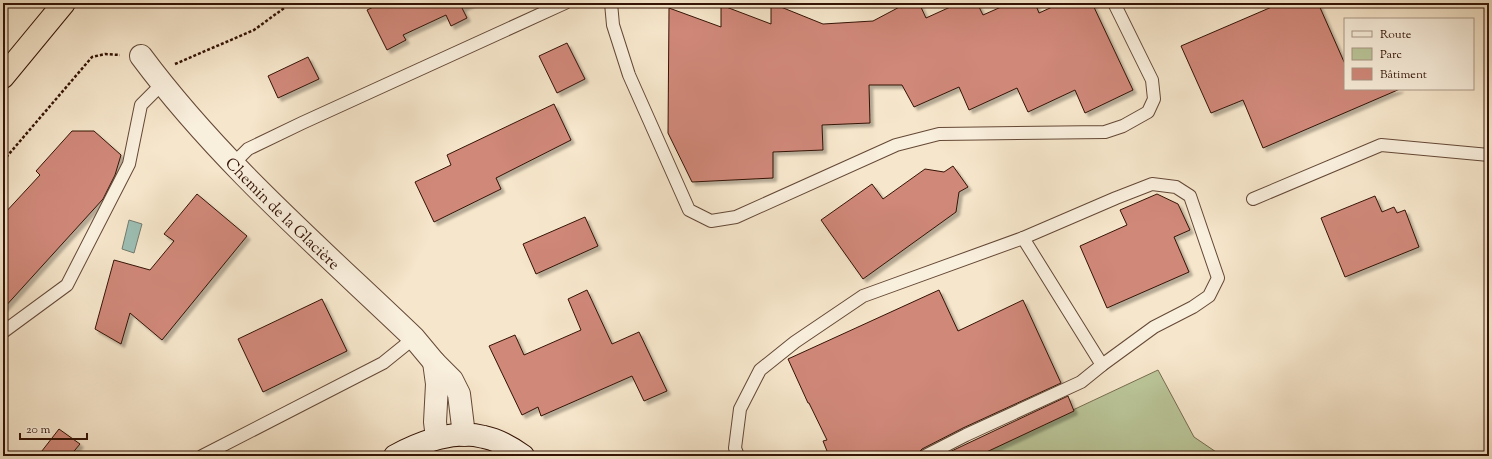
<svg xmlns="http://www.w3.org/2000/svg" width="1492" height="459" font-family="'Sorts Mill Goudy',serif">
<defs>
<filter id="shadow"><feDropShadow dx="3.5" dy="3.5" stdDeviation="1" flood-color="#0004"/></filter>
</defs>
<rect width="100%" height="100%" fill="#f6e6cb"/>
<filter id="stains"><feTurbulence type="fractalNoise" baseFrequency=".005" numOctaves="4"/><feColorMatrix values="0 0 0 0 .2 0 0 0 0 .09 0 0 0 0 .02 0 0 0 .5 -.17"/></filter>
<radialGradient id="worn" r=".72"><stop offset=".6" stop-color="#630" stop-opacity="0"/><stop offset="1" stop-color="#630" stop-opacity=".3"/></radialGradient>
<!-- green -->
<path fill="#bac699" stroke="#776c4f" d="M1158 370 1194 437 1222 456H975Z"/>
<!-- water -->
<path fill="#9dc0b5" stroke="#737b6f" d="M129 220 142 224 134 253 122 249Z"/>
<!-- building -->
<g fill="#d08879" stroke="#341305" filter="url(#shadow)">
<path d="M382 3H472L462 8 467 18 451 26 446 15 403 35 406 40 387 50 367 10Z"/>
<path d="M771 3 823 24 873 21 907 3H919L926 18 959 3H977L983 15 1010 3H1035L1039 13 1061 3H1092L1133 90 1085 113 1075 90 1028 112 1017 88 969 110 959 87 914 107 902 85H869L870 123 822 125 823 150 773 152V178L692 182 668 133 669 8 721 27V5L771 24Z"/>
<path d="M1281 3H1318L1345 64V89H1400L1263 148 1243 100 1211 113 1181 46Z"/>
<path d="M567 43 585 79 557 93 539 56Z"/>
<path d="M308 57 319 79 278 98 268 76Z"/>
<path d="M554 104 571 140 496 178 501 189 434 222 415 182 451 165 447 155Z"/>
<path d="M72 131H94L121 155 115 175 103 199 3 309V215L40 175 36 171Z"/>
<path d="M953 166 968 187 959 192 956 212 863 279 821 220 872 184 883 199 925 169 944 172Z"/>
<path d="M197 194 247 236 162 340 130 313 121 344 95 329 114 260 150 270 174 241 164 234Z"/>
<path d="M1157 194 1178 204 1190 230 1174 237 1189 272 1107 308 1080 246 1127 225 1120 210Z"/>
<path d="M1375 196 1382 212 1394 207 1397 213 1405 210 1419 247 1345 277 1321 218Z"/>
<path d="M585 217 598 246 536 274 523 244Z"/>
<path d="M587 290 612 344 639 332 667 391 644 401 632 376 541 416 538 407 522 415 489 346 515 335 524 355 581 330 568 299Z"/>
<path d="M939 290 958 331 1023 300 1061 383 963 428 922 449 919 452 918 456H829L823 441 827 440 809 403H808L788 359Z"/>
<path d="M322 299 347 351 263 392 238 339Z"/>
<path d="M1068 396 1074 411 978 456H941Z"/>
<path d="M59 429 80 444 70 456H38Z"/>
</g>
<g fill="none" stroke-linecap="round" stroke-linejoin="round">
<!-- lane casing -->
<g stroke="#644836" stroke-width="14">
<g id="lane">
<path d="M611 3 613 25 629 75 689 210 711 221 736 217 896 145 939 134 1105 132 1123 126 1148 112 1154 99 1152 80 1114 3"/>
<path d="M233 164 248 149 302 123 565 3"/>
<path d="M1253 199 1381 145 1489 155"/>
<path d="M1023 238 1102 365"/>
<path d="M3 332 67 285 129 164 141 105 162 84"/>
<path d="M202 456 383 363 414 338"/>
<path d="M738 456 735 448 740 409 760 370 795 342 863 296 1023 238 1116 198 1152 184 1176 187 1190 196 1218 278 1209 296 1193 307 1154 327 1102 365 1081 382 966 435 925 456"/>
</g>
</g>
<!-- street casing -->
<g stroke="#644836" stroke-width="24">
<g id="street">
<path id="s1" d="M141 56C219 161 320 248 414 338L434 362 452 380 459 394 464 435"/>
<path d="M434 362 437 384 435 422 437 438"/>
</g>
</g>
<!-- secondary casing -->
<g stroke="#341305" stroke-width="24">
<path id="secondary" d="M395 456C421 442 454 429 484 437 499 440 512 448 523 456"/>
</g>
<!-- highway casing -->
<g stroke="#341305" stroke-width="24">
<path id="highway" d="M3 77 64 3"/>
</g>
<!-- path -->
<g stroke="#341305" stroke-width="2.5" stroke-dasharray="3 2" stroke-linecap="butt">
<path d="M175 64 254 30 291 3"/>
<path d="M3 161 92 57 105 54 120 55"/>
</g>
<!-- lane -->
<use href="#lane" stroke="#f9efdd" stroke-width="12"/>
<!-- street -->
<use href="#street" stroke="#f9efdd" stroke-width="22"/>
<!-- secondary -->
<use href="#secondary" stroke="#f9efdd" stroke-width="22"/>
<!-- highway -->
<use href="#highway" stroke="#f6e6cb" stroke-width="22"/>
</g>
<g text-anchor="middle" stroke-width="3.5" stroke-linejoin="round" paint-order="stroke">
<!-- street labels -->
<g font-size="16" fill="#341305" stroke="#f9efdd">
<text dy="6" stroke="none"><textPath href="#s1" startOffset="212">Chemin de la Glacière</textPath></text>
</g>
</g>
<!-- margin -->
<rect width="1492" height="459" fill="none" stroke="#f6e6cb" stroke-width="16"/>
<rect x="4" y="4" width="1484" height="451" fill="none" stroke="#341305" stroke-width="2"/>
<rect x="8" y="8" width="1476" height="443" fill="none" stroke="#341305"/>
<!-- legend -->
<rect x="1344" y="18" width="130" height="72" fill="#f9efdd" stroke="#aa9787"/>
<rect x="1352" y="31" width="20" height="6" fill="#f9efdd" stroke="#aa9787"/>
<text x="1380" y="38" font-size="12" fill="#341305">Route</text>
<rect x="1352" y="48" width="20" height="12" fill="#bac699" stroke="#aa9787"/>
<text x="1380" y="58" font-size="12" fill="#341305">Parc</text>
<rect x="1352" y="68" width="20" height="12" fill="#d08879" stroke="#aa9787"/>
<text x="1380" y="78" font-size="12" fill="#341305">Bâtiment</text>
<!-- scale -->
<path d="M20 433v6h67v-6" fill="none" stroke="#341305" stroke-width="2"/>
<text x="26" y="433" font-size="12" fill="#341305" stroke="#f9efdd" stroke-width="3" paint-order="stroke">20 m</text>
<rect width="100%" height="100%" filter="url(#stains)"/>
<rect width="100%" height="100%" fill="url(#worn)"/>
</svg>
